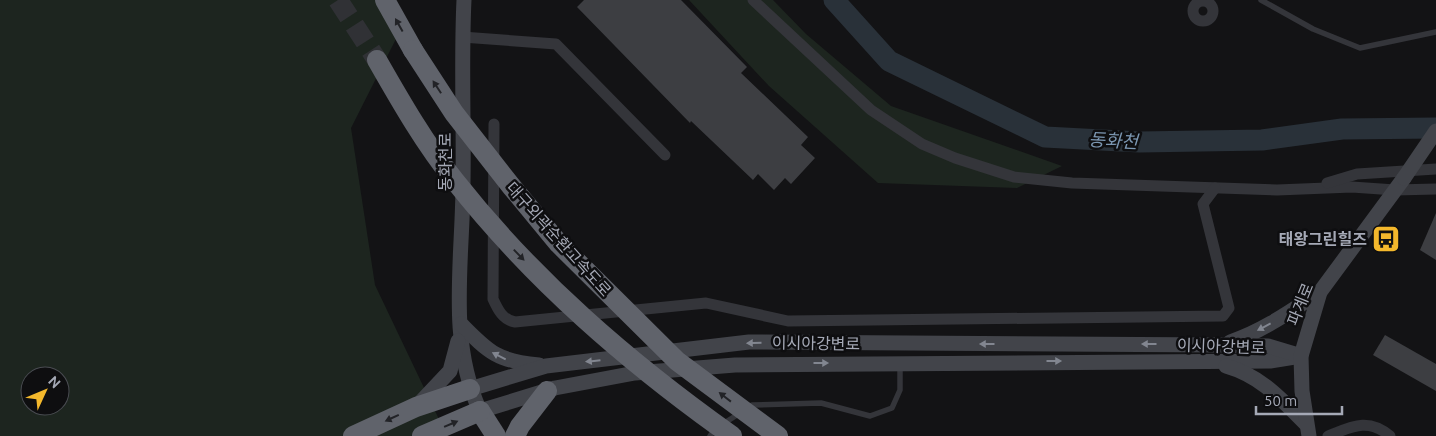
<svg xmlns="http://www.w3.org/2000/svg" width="1436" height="436" font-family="Ubuntu,'Noto Sans KR',sans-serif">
<rect width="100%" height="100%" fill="#131315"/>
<!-- green -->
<g fill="#1d251f" fill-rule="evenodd">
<path d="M0 0H393L402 27 351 128 375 285 447 436H0ZM30 376H60V406H30Z"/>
<path d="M689 0H773L806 34 891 106 1062 166 1017 188 878 183 769 86Z"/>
</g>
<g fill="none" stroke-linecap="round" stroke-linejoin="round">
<!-- river -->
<path stroke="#293139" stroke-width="21" d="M834 0 889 61 1045 137 1140 142 1262 140 1342 129 1436 128"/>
</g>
<!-- building -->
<g fill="#3d3e42">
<path d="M584 0H681L747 67 741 73 808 137 801 145 815 158 791 184 785 178 774 190 758 174 753 180 691 121 690 123 577 7Z"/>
<path d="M1436 213V260L1420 250Z"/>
<path d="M1385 335 1436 364V391L1373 355Z"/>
</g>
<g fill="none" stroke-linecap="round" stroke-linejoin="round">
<!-- highway-tunnel -->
<path stroke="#303135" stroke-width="20" stroke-dasharray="20 10" stroke-linecap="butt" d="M338 0 377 60"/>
<!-- lane -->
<g stroke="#34353a" stroke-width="5.5">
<path d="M1261 0 1313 29 1360 48 1436 32"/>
<path d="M748 408 752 405 821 403 870 416 892 408 900 390V365"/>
<path d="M710 436 715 429 740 413"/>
</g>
<!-- street -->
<g stroke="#34353a" stroke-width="11">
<path d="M753 0 871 110 922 144 955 158 1014 177 1072 183 1277 190 1352 187 1395 190 1436 189"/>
<circle cx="1203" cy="11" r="10"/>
<path d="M462 37 556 44 665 155"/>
<path d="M494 124 493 299C498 310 503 320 515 322L706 303 788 321 1223 316 1229 308 1203 204 1215 188"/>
<path d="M1327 183 1357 174 1436 169"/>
<path d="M1328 436C1351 427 1368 417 1390 436"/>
</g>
<!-- secondary -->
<g stroke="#42444a" stroke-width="15">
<path d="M464 0C461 61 464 122 463 183 463 259 447 340 480 411L555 388 635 373 735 365 1270 361 1301 356"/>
<path d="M461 324C489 353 498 361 539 365"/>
<path d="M1230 342C1263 331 1291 311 1320 292"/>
<path d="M1226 366C1261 376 1281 399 1306 424"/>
<path d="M470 389 546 366 749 342 1221 345 1268 346 1298 355"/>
<path d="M417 406 450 371 458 341"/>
<path d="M1309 436 1302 391 1301 356 1320 292 1404 178"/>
</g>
<!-- highway -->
<g stroke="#60636b" stroke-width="20">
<path d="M385 0 413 50"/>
<path d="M480 411 496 436"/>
<path d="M353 436 416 407 470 389"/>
<path d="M422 436 480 411"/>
<path d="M515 436 520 426 547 391"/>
</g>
<!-- secondary-bridge -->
<path stroke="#42444a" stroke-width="15" d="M1404 178 1436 131"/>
<!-- highway-bridge -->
<g stroke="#60636b" stroke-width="20">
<path d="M413 50 454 113 511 186 559 244 677 361 778 436"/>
<path d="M377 60C401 102 425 144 455 181 534 281 628 362 732 436"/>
</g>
</g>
<!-- one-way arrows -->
<defs><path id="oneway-solid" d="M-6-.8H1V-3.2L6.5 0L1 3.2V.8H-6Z" transform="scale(1.25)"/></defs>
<g fill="#222327">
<use href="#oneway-solid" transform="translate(399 25) rotate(-119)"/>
<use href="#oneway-solid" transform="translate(437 87) rotate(-123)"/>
<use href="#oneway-solid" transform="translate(519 255) rotate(46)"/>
<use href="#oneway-solid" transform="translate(725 397) rotate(-142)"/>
<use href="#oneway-solid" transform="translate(392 418) rotate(155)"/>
<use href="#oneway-solid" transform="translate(451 424) rotate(-23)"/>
</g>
<g fill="#828690">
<use href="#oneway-solid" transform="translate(1264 327) rotate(152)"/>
<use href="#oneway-solid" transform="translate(754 343) rotate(179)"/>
<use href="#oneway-solid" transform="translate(987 344) rotate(-180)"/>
<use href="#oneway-solid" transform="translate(1149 344) rotate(-180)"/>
<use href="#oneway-solid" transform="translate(499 356) rotate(-153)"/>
<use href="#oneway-solid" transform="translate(593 361) rotate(174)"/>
<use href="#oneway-solid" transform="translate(1054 361)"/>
<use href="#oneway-solid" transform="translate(821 363)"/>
</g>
<!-- icons -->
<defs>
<g id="bus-square" transform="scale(1.4375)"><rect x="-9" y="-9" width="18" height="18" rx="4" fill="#f4b82c" stroke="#0e0e10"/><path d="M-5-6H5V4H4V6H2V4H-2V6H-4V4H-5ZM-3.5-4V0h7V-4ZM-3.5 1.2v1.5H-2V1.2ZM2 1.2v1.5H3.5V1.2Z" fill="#111"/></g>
</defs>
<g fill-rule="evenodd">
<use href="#bus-square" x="1386" y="239"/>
</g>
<g text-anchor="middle" stroke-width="5" stroke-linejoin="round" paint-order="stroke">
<!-- street labels -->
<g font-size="16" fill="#a5a9b6" stroke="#0e0e10">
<text transform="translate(445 162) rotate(-90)" y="6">동화천로</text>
<text transform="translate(559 239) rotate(48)" y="6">대구외곽순환고속도로</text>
<text transform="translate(1300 304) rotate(-68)" y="6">파계로</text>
<text transform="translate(816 343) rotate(1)" y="6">이시아강변로</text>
<text transform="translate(1221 346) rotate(2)" y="6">이시아강변로</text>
</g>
<!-- poi labels -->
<g font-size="16" font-weight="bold" fill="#a5a9b6" stroke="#0e0e10" text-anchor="end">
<text x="1367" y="245">태왕그린힐즈</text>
</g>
<!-- water labels -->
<g font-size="18" font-style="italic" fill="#7b96b1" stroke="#0e0e10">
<text transform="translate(1113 141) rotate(3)" y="6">동화천</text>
</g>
</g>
<!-- north arrow -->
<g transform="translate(45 391) rotate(46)"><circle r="24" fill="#0e0e10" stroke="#4a4c52"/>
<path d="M0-4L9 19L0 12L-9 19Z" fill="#f4b82c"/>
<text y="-8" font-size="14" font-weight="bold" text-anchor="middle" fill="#a5a9b6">N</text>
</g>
<!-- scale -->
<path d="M1256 406v8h86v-8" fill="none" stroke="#a5a9b6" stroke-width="2.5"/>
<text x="1264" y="406" font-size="15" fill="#a5a9b6" stroke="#0e0e10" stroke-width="4" paint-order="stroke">50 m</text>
</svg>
